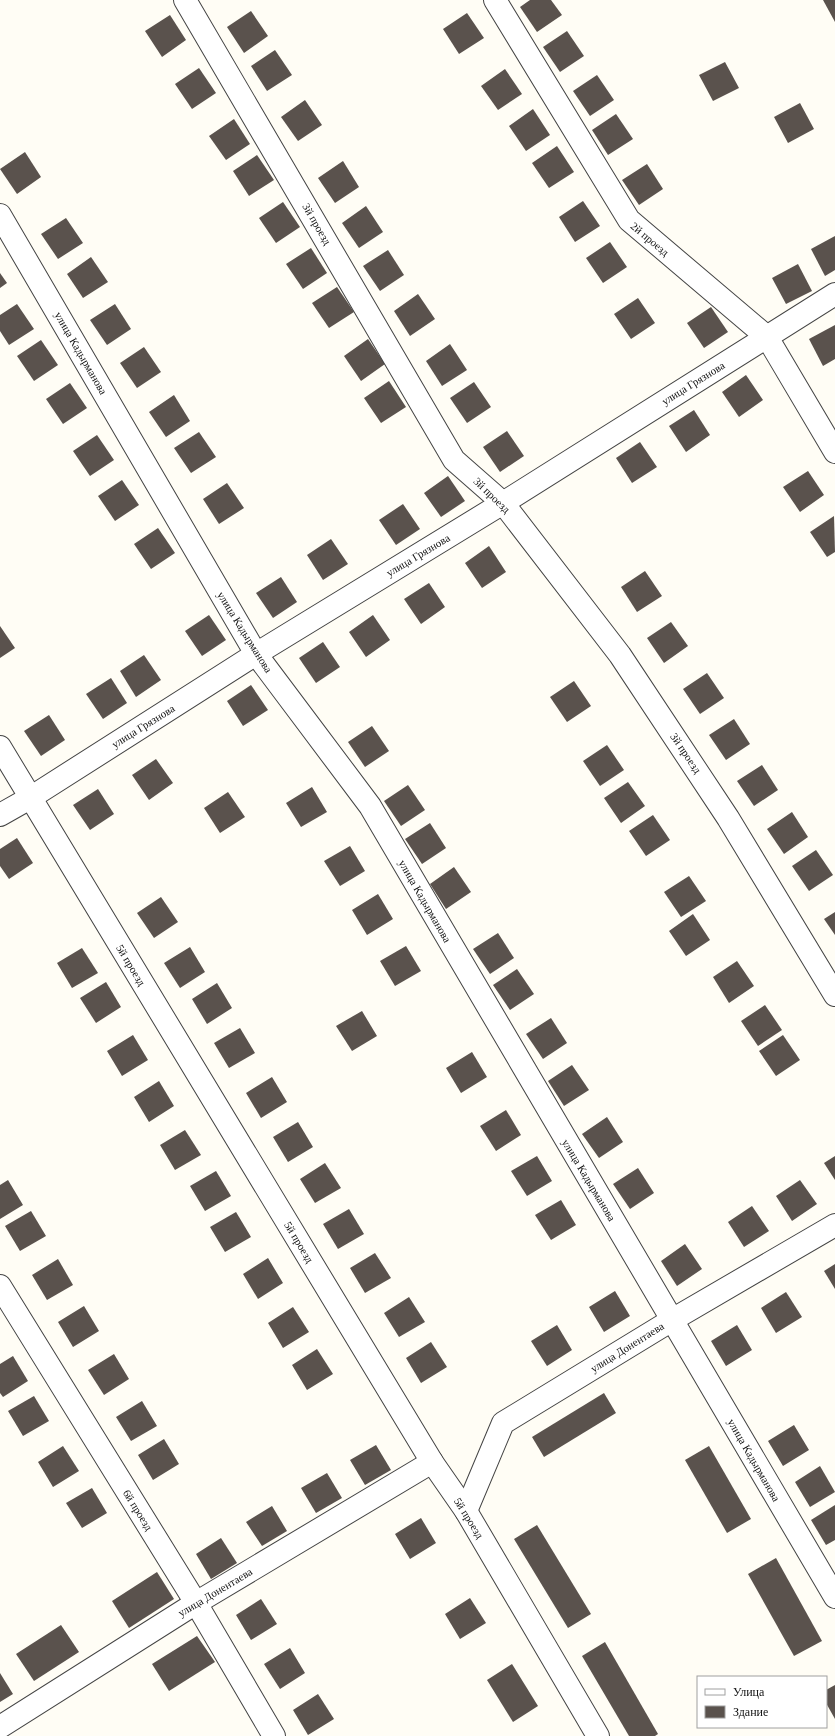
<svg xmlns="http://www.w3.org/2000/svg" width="835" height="1736" font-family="'Times New Roman',serif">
<rect width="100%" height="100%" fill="#fffdf5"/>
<!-- building -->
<g fill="#5a524d">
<path d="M530 0H551L562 15 537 32 520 7Z"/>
<path d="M823 0H835V22Z"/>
<path d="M251 11 268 36 244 53 227 27Z"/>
<path d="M467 13 484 38 459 54 443 29Z"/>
<path d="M170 15 186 40 162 57 145 31Z"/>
<path d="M567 31 584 56 560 72 543 47Z"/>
<path d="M275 50 292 75 267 91 251 66Z"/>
<path d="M725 62 739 88 713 101 699 75Z"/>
<path d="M199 68 216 93 192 109 175 84Z"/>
<path d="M505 69 522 94 498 110 481 86Z"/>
<path d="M597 75 614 100 590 116 573 91Z"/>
<path d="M305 100 322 125 298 141 281 117Z"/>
<path d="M800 103 814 129 788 143 774 117Z"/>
<path d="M533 109 550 135 526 151 509 126Z"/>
<path d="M616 114 633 139 608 155 592 130Z"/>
<path d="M234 119 250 144 226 160 209 136Z"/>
<path d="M557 146 574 172 549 188 532 163Z"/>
<path d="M25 152 41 177 17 194 0 169Z"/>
<path d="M257 155 274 180 249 196 233 171Z"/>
<path d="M343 161 359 187 335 203 318 178Z"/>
<path d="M647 164 663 189 639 205 622 180Z"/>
<path d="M583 201 600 226 575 242 559 217Z"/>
<path d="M283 202 300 227 276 243 259 218Z"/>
<path d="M366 206 383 232 359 248 342 223Z"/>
<path d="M66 218 83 243 58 259 41 234Z"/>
<path d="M835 236V270L825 276 811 249Z"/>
<path d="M610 242 627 267 603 283 586 258Z"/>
<path d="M311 248 327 273 303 289 286 264Z"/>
<path d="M388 250 404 275 380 291 363 266Z"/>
<path d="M91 257 108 282 83 298 67 274Z"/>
<path d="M798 264 812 291 786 304 772 278Z"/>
<path d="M0 273 7 283 0 288Z"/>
<path d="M337 287 354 312 329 328 312 303Z"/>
<path d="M418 294 435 319 410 336 394 311Z"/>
<path d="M638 298 655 323 631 339 614 314Z"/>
<path d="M17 304 34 329 9 345 0 331V315Z"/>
<path d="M115 304 131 329 107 345 90 320Z"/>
<path d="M711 307 728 332 704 348 687 323Z"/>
<path d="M835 325V359L823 366 809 339Z"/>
<path d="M368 339 385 364 361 381 344 356Z"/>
<path d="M41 340 58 365 34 381 17 356Z"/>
<path d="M450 344 467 370 442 386 426 361Z"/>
<path d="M144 347 161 372 137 388 120 363Z"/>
<path d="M746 375 763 400 739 417 722 392Z"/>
<path d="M389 381 406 407 381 423 364 398Z"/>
<path d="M474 382 491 407 467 423 450 398Z"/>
<path d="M70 383 87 408 63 424 46 399Z"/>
<path d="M174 395 190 421 166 437 149 412Z"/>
<path d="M694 410 710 435 686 452 669 426Z"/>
<path d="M507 431 524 456 500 472 483 447Z"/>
<path d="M199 432 216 457 191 473 174 448Z"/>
<path d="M97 435 114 460 90 476 73 451Z"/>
<path d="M640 442 657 467 632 483 616 458Z"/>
<path d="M808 471 824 495 800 512 783 487Z"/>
<path d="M448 476 465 501 441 517 424 493Z"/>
<path d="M122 480 139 505 115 521 98 496Z"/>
<path d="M227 483 244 508 219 524 203 499Z"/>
<path d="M403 504 420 529 396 545 379 520Z"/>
<path d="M834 516 835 552 827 557 810 532Z"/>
<path d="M158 528 175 553 151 569 134 544Z"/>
<path d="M331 539 348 564 323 580 307 555Z"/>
<path d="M489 546 506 572 482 588 465 563Z"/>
<path d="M645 571 662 596 637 612 621 587Z"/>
<path d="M281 577 297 602 273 618 256 593Z"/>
<path d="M429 583 445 607 421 624 404 599Z"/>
<path d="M209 615 226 640 202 656 185 631Z"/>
<path d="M373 615 390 640 366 657 349 632Z"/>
<path d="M671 622 688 646 664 663 647 638Z"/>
<path d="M0 626 15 648 0 658Z"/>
<path d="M323 642 340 667 316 683 299 658Z"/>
<path d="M144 655 161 680 136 697 120 671Z"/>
<path d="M707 673 724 698 700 714 683 689Z"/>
<path d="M111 678 127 703 103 719 86 694Z"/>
<path d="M574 681 591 706 567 722 550 697Z"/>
<path d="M251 685 268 710 243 726 227 701Z"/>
<path d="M49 715 65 740 41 756 24 731Z"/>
<path d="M734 719 750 744 726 760 709 735Z"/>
<path d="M372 726 389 751 365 767 348 742Z"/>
<path d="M607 745 624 770 600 786 583 761Z"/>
<path d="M156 759 173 783 149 800 132 775Z"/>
<path d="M762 765 778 790 754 806 737 781Z"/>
<path d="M628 782 645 806 621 823 604 798Z"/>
<path d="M408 785 425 810 401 826 384 801Z"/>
<path d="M312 787 327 812 301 827 286 803Z"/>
<path d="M98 789 114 814 90 830 73 805Z"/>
<path d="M228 792 245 817 220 833 204 808Z"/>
<path d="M792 812 808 837 784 854 767 829Z"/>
<path d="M653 815 670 840 646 856 629 831Z"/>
<path d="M430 823 446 848 422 864 405 839Z"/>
<path d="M17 838 33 863 9 879 0 866V849Z"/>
<path d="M350 846 365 871 340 886 324 861Z"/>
<path d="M816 850 833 875 809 891 792 866Z"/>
<path d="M454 867 471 892 446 909 430 884Z"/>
<path d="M689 876 706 901 681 917 664 892Z"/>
<path d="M378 894 393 919 367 935 352 910Z"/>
<path d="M161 897 178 922 154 938 137 913Z"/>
<path d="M835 912V935L824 919Z"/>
<path d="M693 914 710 940 686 956 669 931Z"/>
<path d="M498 933 514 958 490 974 473 949Z"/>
<path d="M406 946 421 971 395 986 380 961Z"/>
<path d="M190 947 205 972 180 988 164 963Z"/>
<path d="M82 948 98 973 72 988 57 963Z"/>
<path d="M737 961 754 986 729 1003 713 977Z"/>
<path d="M517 969 534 994 510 1010 493 985Z"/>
<path d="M106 982 121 1007 96 1023 80 998Z"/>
<path d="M217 983 232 1008 207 1024 192 999Z"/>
<path d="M765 1005 782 1030 758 1046 741 1021Z"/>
<path d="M362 1011 377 1036 352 1051 336 1026Z"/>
<path d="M551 1018 567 1043 543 1059 526 1034Z"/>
<path d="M240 1028 255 1053 229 1068 214 1043Z"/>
<path d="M133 1035 148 1060 122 1076 107 1051Z"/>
<path d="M783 1035 800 1060 776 1076 759 1051Z"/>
<path d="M472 1052 487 1077 461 1093 446 1068Z"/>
<path d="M572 1065 589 1090 564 1106 548 1081Z"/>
<path d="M272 1077 287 1102 261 1118 246 1093Z"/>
<path d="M159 1081 174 1106 149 1122 134 1097Z"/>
<path d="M506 1110 521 1135 496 1151 480 1126Z"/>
<path d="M607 1117 623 1142 599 1158 582 1134Z"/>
<path d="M298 1122 313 1147 288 1162 273 1137Z"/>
<path d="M185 1130 201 1155 175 1170 160 1145Z"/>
<path d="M537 1156 552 1181 527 1196 511 1171Z"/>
<path d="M835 1156V1180L824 1163Z"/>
<path d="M325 1163 341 1188 315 1203 300 1179Z"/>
<path d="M638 1168 654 1193 630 1209 613 1184Z"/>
<path d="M216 1171 231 1196 205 1211 190 1186Z"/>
<path d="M8 1180 23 1205 0 1219V1185Z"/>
<path d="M800 1180 817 1204 792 1221 776 1196Z"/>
<path d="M561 1200 576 1225 551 1240 535 1215Z"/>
<path d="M752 1206 769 1231 744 1247 728 1222Z"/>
<path d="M349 1209 364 1234 338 1249 323 1224Z"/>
<path d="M31 1211 46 1236 20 1251 5 1226Z"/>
<path d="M236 1212 251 1237 225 1252 210 1227Z"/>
<path d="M685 1244 702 1269 677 1286 661 1261Z"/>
<path d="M375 1253 391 1278 365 1293 350 1268Z"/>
<path d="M268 1258 283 1283 258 1299 243 1274Z"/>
<path d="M58 1259 73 1285 47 1300 32 1275Z"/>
<path d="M835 1264V1289L824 1271Z"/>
<path d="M615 1291 630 1316 604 1332 589 1307Z"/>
<path d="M786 1292 802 1317 776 1333 761 1308Z"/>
<path d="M409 1297 425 1322 399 1337 384 1313Z"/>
<path d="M84 1306 99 1331 73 1347 58 1322Z"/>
<path d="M293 1307 309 1332 283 1348 268 1323Z"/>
<path d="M557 1325 572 1350 547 1366 531 1341Z"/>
<path d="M737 1325 752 1350 726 1366 711 1341Z"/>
<path d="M431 1342 447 1367 421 1383 406 1358Z"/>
<path d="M317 1349 333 1374 307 1390 292 1365Z"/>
<path d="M114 1354 129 1379 104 1395 88 1370Z"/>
<path d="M13 1356 28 1381 3 1397 0 1393V1364Z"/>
<path d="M604 1393 616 1413 544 1457 532 1437Z"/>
<path d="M34 1396 49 1421 23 1436 8 1411Z"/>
<path d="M142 1401 157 1426 131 1441 116 1417Z"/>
<path d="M794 1425 809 1450 783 1466 768 1441Z"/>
<path d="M164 1439 179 1464 153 1480 138 1455Z"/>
<path d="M376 1445 391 1470 365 1485 350 1460Z"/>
<path d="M63 1446 79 1471 53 1487 38 1462Z"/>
<path d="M709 1446 751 1519 727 1533 685 1460Z"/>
<path d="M820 1466 835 1492 810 1507 795 1482Z"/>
<path d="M327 1473 342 1498 316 1513 301 1488Z"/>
<path d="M92 1488 107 1513 82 1528 66 1503Z"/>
<path d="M835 1505V1540L826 1545 811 1520Z"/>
<path d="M272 1506 287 1531 262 1546 246 1522Z"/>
<path d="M421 1518 436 1543 410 1559 395 1534Z"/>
<path d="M537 1525 591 1614 568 1628 514 1539Z"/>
<path d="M221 1538 237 1563 211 1579 196 1554Z"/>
<path d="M776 1558 822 1641 794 1656 748 1574Z"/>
<path d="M157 1572 174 1599 129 1628 112 1601Z"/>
<path d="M470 1598 486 1623 460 1639 445 1614Z"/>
<path d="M261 1599 277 1624 251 1640 236 1615Z"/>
<path d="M61 1625 79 1652 34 1681 16 1654Z"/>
<path d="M197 1636 215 1662 169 1691 152 1664Z"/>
<path d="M605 1642 658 1734 655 1736H629L582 1656Z"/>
<path d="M290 1648 305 1673 280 1689 264 1664Z"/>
<path d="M512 1664 538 1706 513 1722 487 1680Z"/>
<path d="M0 1673 13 1694 0 1702Z"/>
<path d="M835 1685V1719L826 1703V1690Z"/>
<path d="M318 1694 334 1719 308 1735 293 1710Z"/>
</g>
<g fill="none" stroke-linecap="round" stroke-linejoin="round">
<!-- minor casing -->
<g stroke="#444" stroke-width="24">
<g id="minor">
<path d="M185 0 454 460 503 503 620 655 728 818 835 995"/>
<path d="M495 0 629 220 767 337 835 452"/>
<path d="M0 215 256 654 370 806 835 1597"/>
<path d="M0 747 432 1462 466 1511 598 1736"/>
<path d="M0 815 30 798 256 654 503 503 835 294"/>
<path d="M0 1286 196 1603 274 1736"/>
<path d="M466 1511 503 1423 672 1320 835 1225"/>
<path d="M0 1727 196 1603 432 1462"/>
</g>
</g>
<!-- minor -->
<use href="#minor" stroke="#fff" stroke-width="22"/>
</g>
<g text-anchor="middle" stroke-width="4" stroke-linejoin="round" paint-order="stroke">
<!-- street labels -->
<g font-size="11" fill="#111" stroke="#fff">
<text transform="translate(317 224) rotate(60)" y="4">3й проезд</text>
<text transform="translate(650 239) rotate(40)" y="4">2й проезд</text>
<text transform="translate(81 353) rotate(60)" y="4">улица Кадырманова</text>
<text transform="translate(693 383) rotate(-32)" y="4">улица Грязнова</text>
<text transform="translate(492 495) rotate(44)" y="4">3й проезд</text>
<text transform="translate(418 555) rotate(-31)" y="4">улица Грязнова</text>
<text transform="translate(245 632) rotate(58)" y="4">улица Кадырманова</text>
<text transform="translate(143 726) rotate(-32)" y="4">улица Грязнова</text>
<text transform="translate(686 753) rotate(56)" y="4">3й проезд</text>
<text transform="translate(425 901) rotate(60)" y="4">улица Кадырманова</text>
<text transform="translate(131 965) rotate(59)" y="4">5й проезд</text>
<text transform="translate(589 1180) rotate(59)" y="4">улица Кадырманова</text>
<text transform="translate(299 1242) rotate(59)" y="4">5й проезд</text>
<text transform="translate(627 1347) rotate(-32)" y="4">улица Донентаева</text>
<text transform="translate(754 1460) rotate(60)" y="4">улица Кадырманова</text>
<text transform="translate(138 1510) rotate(58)" y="4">6й проезд</text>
<text transform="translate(469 1518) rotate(58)" y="4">5й проезд</text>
<text transform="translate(215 1592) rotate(-31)" y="4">улица Донентаева</text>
</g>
</g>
<!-- legend -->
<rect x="697" y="1676" width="130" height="52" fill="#ffffff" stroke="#a0a0a0"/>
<rect x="705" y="1689" width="20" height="6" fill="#ffffff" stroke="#a0a0a0"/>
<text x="733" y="1696" font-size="12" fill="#111111">Улица</text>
<rect x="705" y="1706" width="20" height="12" fill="#5a524d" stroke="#a0a0a0"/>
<text x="733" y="1716" font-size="12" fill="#111111">Здание</text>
</svg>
